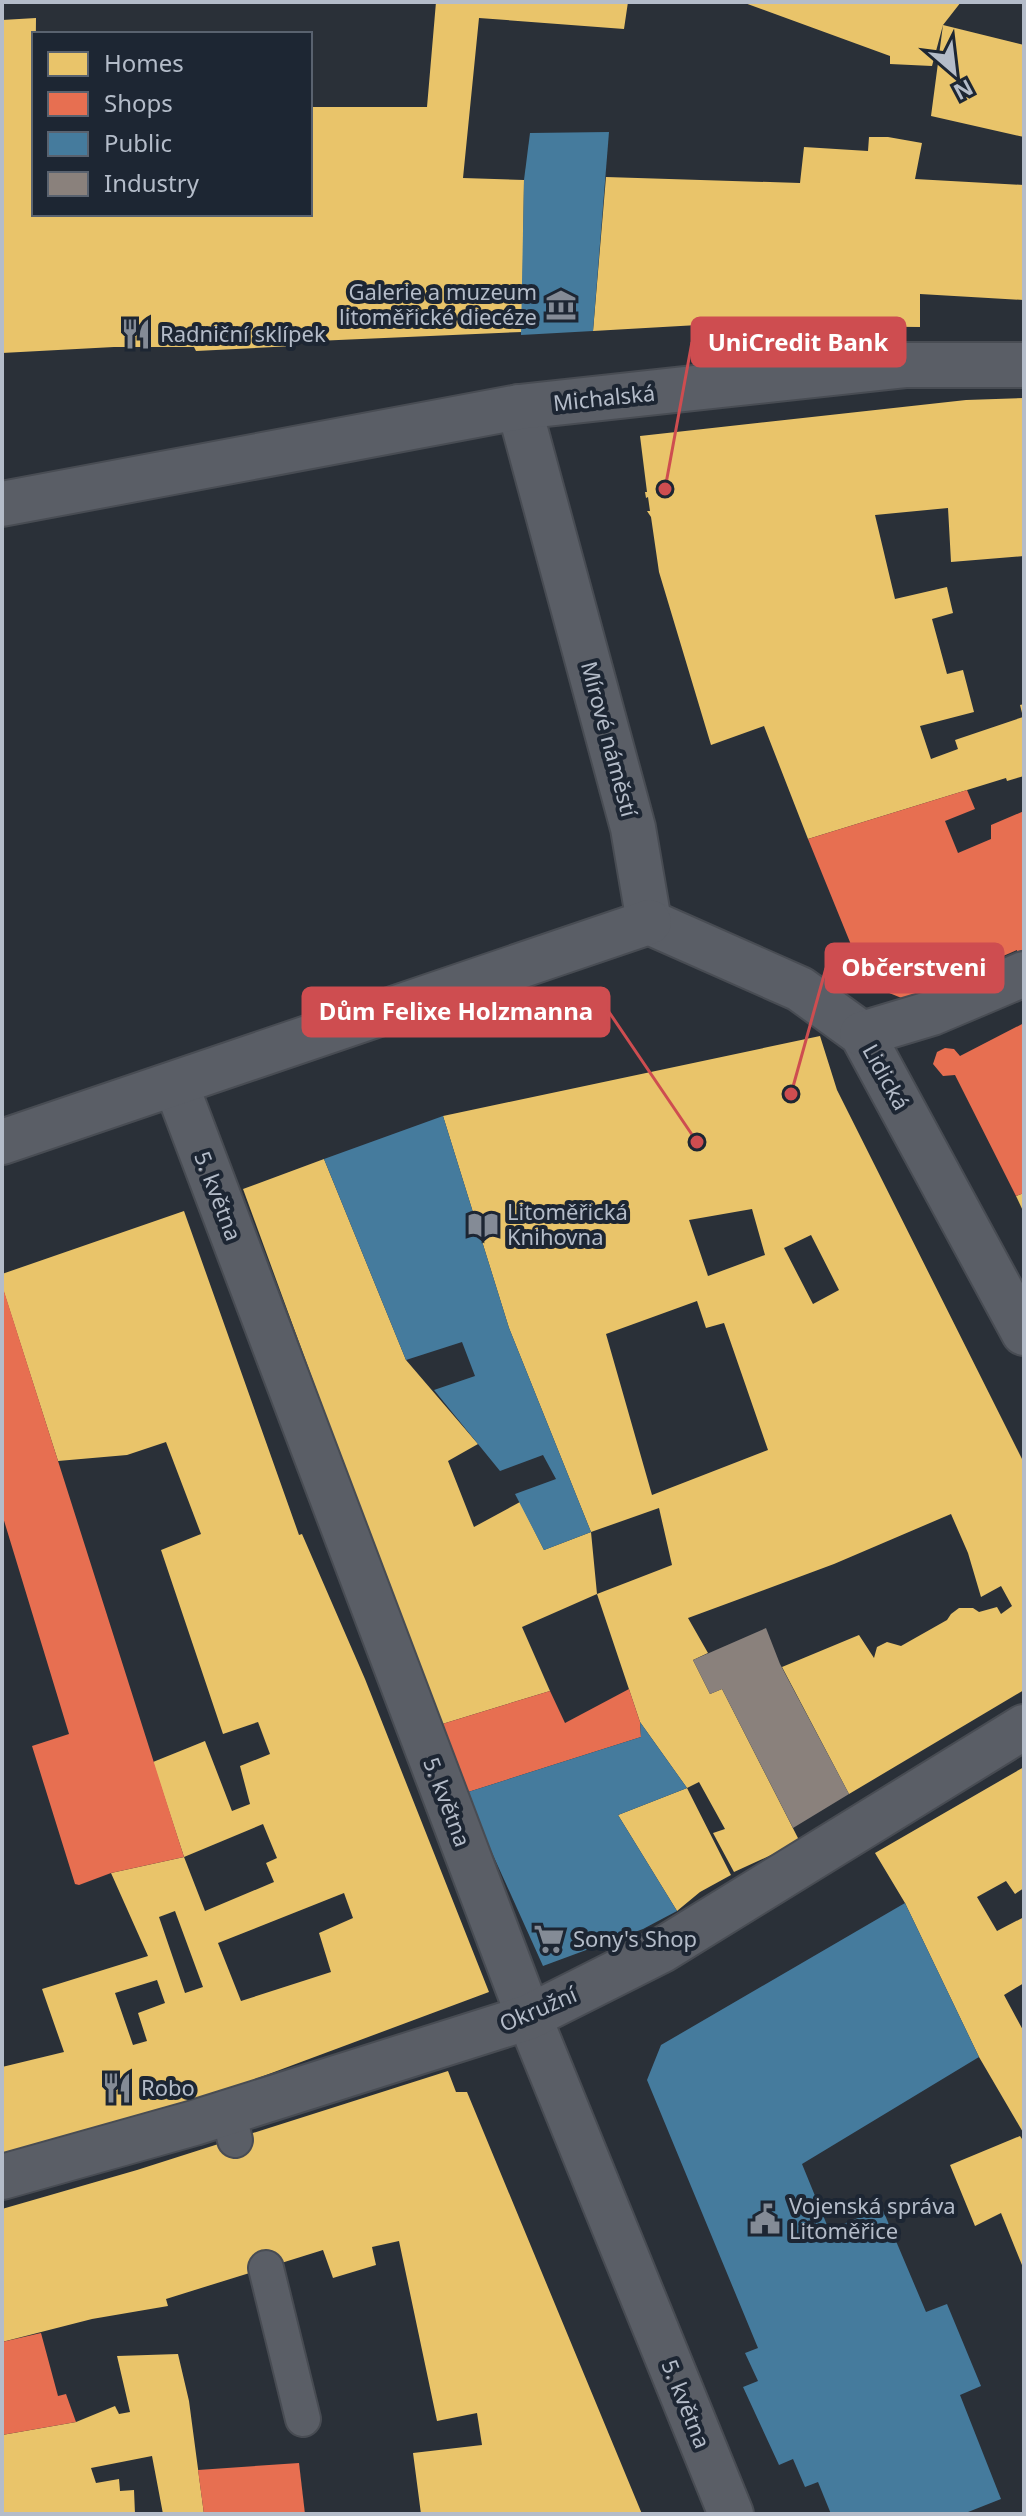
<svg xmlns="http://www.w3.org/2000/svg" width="1026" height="2516" font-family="'Noto Sans',sans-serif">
<rect width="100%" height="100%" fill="#2a3038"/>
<!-- homes -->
<g fill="#e9c46a" fill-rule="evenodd">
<path d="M436 2H628L624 29 479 18 463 178 524 180 522 332 293 342V346L196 351 194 347H114L2 353V20L36 18 34 214H310V107H427Z"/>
<path d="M742 2H961L943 25 1024 45V137L931 116 943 25 932 66 890 64V56Z"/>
<path d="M869 137H888L922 143 915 179 1024 185V300L920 294V327L698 325 593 331 606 177 800 183 804 147 868 151Z"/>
<path d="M1024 398V556L951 562 948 508 875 515 895 599 947 587 953 613 932 619 947 674 963 670 974 712 920 726 931 759 958 749 955 740 1023 717 1020 705 1024 704V776L1007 781 1006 778 808 839 764 726 711 745 659 572 651 517 647 511H650L648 497 646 498 645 492H647L640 436 966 400Z"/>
<path d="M820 1036 837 1090 1024 1463V1690L849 1794 782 1667 859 1635 874 1658 877 1647 887 1642 901 1646 947 1620 951 1614 959 1608H973L979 1612 997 1607 1001 1614 1012 1606 1001 1586 981 1597 968 1553 951 1514 834 1564 688 1618 708 1653 693 1660 710 1694 722 1689 800 1842 734 1872 713 1833 725 1829 699 1782 687 1788 731 1875 700 1892 677 1911 618 1815 687 1788 640 1722 597 1594 672 1565 659 1508 591 1532 509 1328 443 1116ZM752 1209 765 1255 708 1276 689 1220ZM811 1235 839 1290 813 1304 784 1248ZM697 1301 706 1328 724 1323 768 1450 652 1495 606 1334Z"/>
<path d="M324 1159 406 1360 478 1444 448 1461 474 1527 520 1502 544 1550 591 1532 597 1594 522 1627 550 1691 439 1725 243 1189Z"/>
<path d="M1024 1193V1213L1016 1196Z"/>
<path d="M184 1211 299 1535 302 1534 365 1679 489 1992 218 2093 2 2156V2067L64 2052 42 1989 148 1956 111 1873 184 1857 205 1911 274 1882 266 1863 277 1858 263 1824 184 1857 153 1762 205 1741 232 1811 250 1804 240 1766 270 1754 258 1722 223 1734 161 1550 201 1534 166 1442 127 1455 58 1461 2 1286V1274ZM344 1893 353 1918 319 1933 331 1972 241 2001 218 1943ZM175 1911 203 1987 185 1993 159 1917ZM157 1980 165 2003 138 2013 147 2041 133 2045 115 1993Z"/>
<path d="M1024 1767V1888L1015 1894 1006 1881 977 1897 997 1931 1024 1917V1983L1004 1995 1024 2032V2134L979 2057 905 1903 875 1853Z"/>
<path d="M448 2071 456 2092H467L642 2514H421L413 2453 482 2445 477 2413 437 2421 399 2241 372 2247 376 2265 333 2278 323 2250 166 2299 168 2306 92 2319 2 2342V2209L137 2170Z"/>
<path d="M1020 2136 1024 2142V2270L1001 2213 975 2226 950 2165Z"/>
<path d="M178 2354 189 2401 204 2514H163L152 2456 91 2468 96 2483 119 2479 120 2491 134 2490 135 2514H2V2435L76 2422 115 2406 119 2414 130 2412 117 2356Z"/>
</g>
<!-- shops -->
<g fill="#e76f51">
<path d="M967 790 975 809 945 821 958 853 991 839V825L1024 811V949L1017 952V950L904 999 867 984 808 839Z"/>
<path d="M1024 1023V1193L1016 1196 955 1075 943 1076 933 1064 937 1052 945 1048 954 1049 960 1056Z"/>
<path d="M3 1288 184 1857 111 1873 79 1885 75 1884 32 1746 69 1734 2 1514Z"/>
<path d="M629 1689 640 1722 641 1737 465 1793 439 1725 550 1691 565 1723Z"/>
<path d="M41 2333 58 2396 66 2394 76 2422 2 2435V2342Z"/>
<path d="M299 2463 305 2514H204L198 2470Z"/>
</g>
<!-- public -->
<g fill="#457b9d">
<path d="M609 132 593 331 521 335 524 180 530 133Z"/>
<path d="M443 1116 509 1328 591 1532 544 1550 515 1494 556 1479 543 1455 500 1471 434 1390 475 1376 462 1342 406 1360 324 1159Z"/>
<path d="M640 1722 687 1788 618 1815 677 1911 643 1929 543 1966 465 1793 641 1737Z"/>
<path d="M905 1903 979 2057 802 2164 829 2230 882 2208 926 2312 947 2304 981 2386 960 2395 1001 2499 963 2514H831L818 2482 805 2487 793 2459 779 2465 743 2387 758 2381 745 2353 758 2348 647 2080 661 2045Z"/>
</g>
<!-- industry -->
<path fill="#8a817c" d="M766 1628 780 1664 849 1794 793 1828 722 1689 710 1694 693 1660Z"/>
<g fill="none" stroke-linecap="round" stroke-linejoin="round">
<!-- lane casing -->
<g stroke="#484c53" stroke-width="38">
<g id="lane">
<path d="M228 2112 235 2140"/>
<path d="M266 2268 303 2419"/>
</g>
</g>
<!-- street casing -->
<g stroke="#484c53" stroke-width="48">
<g id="street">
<path d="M519 407 633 828 649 922"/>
<path d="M2 504 519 407 907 365H1024"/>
<path d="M649 922 800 989 862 1034 1024 1333"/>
<path d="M862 1034 932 1013 1024 974"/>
<path d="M176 1085 529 2017 731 2514"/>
<path d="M2 1142 649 922"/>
<path d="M2 2177 194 2123 529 2017 662 1950 1024 1727"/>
</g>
</g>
<!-- lane -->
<use href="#lane" stroke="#5a5e66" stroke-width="34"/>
<!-- street -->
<use href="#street" stroke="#5a5e66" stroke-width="44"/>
</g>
<!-- icons -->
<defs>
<g id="museum-bare" transform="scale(2.4)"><path d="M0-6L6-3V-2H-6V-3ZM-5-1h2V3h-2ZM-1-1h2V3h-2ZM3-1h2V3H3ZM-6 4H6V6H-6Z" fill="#848b96" stroke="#1d2633" stroke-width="2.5" paint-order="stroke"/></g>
<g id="restaurant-bare" transform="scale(2.4)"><path d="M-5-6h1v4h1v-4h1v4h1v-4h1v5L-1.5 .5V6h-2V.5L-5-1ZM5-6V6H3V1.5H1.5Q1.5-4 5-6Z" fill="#848b96" stroke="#1d2633" stroke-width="2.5" paint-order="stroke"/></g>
<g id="library-bare" transform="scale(2.4)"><path d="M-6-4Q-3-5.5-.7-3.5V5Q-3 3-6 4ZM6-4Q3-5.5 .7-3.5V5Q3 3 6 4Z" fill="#848b96" stroke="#1d2633" stroke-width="2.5" paint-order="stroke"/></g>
<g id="supermarket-bare" transform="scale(2.4)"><path d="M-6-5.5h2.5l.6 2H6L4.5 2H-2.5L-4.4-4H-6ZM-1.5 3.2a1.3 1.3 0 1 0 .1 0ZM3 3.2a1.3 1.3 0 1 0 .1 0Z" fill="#848b96" stroke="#1d2633" stroke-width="2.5" paint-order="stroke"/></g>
<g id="civic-bare" transform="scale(2.4)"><path d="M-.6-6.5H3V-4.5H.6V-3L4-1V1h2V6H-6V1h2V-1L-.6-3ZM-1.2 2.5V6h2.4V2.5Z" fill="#848b96" stroke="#1d2633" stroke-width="2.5" paint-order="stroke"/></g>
</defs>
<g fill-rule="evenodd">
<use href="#museum-bare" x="561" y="305"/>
<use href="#restaurant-bare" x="136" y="334"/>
<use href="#library-bare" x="483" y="1225"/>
<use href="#supermarket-bare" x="549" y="1939"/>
<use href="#restaurant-bare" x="117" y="2088"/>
<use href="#civic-bare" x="765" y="2219"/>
</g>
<g text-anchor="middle" stroke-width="8" stroke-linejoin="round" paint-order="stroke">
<!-- poi labels -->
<g font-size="22" fill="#b4bcc9" stroke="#1d2633" text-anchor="start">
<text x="537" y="300" text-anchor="end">Galerie a muzeum<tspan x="537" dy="25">litoměřické diecéze</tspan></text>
<text x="160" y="342">Radniční sklípek</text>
<text x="507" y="1220">Litoměřická<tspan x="507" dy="25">Knihovna</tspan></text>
<text x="573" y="1947">Sony's Shop</text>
<text x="141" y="2096">Robo</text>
<text x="789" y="2214">Vojenská správa<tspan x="789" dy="25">Litoměřice</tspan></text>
</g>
<!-- street labels -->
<g font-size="22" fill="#b4bcc9" stroke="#1d2633">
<text transform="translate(604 398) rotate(-6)" y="8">Michalská</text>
<text transform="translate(609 739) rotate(75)" y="8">Mírové náměstí</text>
<text transform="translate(886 1077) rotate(61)" y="8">Lidická</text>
<text transform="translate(218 1196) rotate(69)" y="8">5. května</text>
<text transform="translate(447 1802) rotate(69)" y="8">5. května</text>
<text transform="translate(538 2009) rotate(-23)" y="8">Okružní</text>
<text transform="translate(686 2404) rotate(68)" y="8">5. května</text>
</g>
</g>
<!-- callouts -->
<path fill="none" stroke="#ce4d50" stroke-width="3" d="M665 489L692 342M791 1094L826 968M697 1142L609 1012"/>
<g fill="#ce4d50" stroke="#1d2633" stroke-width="3">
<circle cx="665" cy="489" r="8"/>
<circle cx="791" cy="1094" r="8"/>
<circle cx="697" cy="1142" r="8"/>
</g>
<g fill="#ce4d50" stroke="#ce4d50" stroke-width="3">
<rect x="692" y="318" width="213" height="48" rx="8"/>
<rect x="826" y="944" width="177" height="48" rx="8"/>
<rect x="303" y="988" width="306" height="48" rx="8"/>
</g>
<g font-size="24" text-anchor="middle" font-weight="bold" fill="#fff">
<text x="798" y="351">UniCredit Bank</text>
<text x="914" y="976">Občerstveni</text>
<text x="456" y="1020">Dům Felixe Holzmanna</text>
</g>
<!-- border -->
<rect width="1026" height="2516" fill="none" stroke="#b4bcc9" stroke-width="8"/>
<!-- legend -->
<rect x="32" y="32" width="280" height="184" fill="#1d2633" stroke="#59626f" stroke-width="2"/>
<rect x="48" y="52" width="40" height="24" fill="#e9c46a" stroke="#59626f" stroke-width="2"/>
<text x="104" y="72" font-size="24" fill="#b4bcc9">Homes</text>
<rect x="48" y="92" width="40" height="24" fill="#e76f51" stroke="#59626f" stroke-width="2"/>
<text x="104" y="112" font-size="24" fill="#b4bcc9">Shops</text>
<rect x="48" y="132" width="40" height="24" fill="#457b9d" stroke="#59626f" stroke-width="2"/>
<text x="104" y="152" font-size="24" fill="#b4bcc9">Public</text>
<rect x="48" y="172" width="40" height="24" fill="#8a817c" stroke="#59626f" stroke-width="2"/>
<text x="104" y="192" font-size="24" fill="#b4bcc9">Industry</text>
<!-- north arrow -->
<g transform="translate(954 72) rotate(152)" stroke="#1d2633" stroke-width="6" paint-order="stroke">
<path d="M0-6L14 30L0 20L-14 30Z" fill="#b4bcc9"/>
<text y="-12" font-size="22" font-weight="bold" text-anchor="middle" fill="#b4bcc9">N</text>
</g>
</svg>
